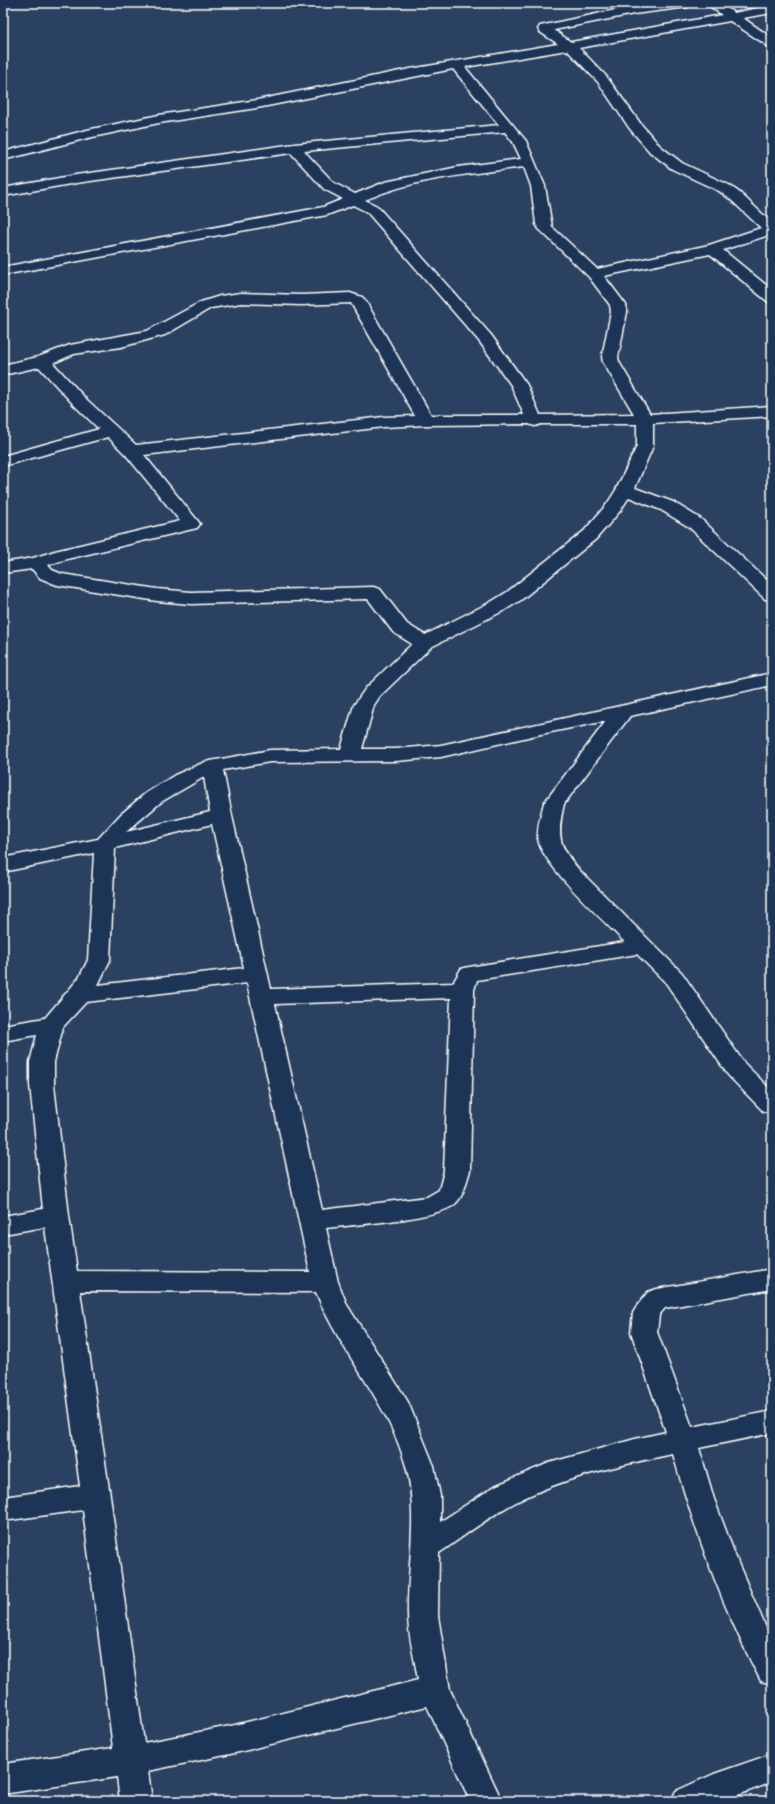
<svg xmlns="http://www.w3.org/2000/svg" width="775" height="1804" font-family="Sriracha,sans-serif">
<rect width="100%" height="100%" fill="#2a4161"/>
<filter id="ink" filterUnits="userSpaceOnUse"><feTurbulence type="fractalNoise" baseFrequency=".025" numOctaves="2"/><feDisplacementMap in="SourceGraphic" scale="8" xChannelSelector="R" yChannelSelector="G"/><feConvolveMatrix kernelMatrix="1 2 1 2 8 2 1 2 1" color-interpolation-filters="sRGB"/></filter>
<g filter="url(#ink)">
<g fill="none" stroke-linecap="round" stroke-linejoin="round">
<!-- minor casing -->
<g stroke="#fff" stroke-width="3">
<g id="minor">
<path d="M661 3H694L688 7 634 14 554 30 571 42 722 15 706 3H720L734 13 772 5V13L743 18 772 38V47L768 46 730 21 579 48 606 76 640 123 660 146 682 163 729 185 740 193 772 223V235H769L723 250 772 290V303L767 301 710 254 604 276 626 305 627 312 618 357 619 362 650 414 772 406V416L653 423V446L635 488 673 502 701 519 772 585V601L765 599 689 527 661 510 629 497 620 511 596 539 521 600 505 610 431 647 380 696 374 705 362 749H396L441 745 772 673V685L630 716 564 804C556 838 559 847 582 873L682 973 744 1063 772 1091V1113L763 1111 728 1075 666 983 637 954 477 980 474 990 470 1171C466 1182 464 1196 455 1204 439 1219 351 1225 326 1228L338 1282 347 1305 408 1402 434 1466 440 1496V1522L495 1486 549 1463 635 1439 666 1432 631 1332 633 1313 637 1306 648 1292 657 1289 772 1269V1289L665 1308 659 1315 657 1332 692 1427 772 1411V1433L699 1448 714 1499 738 1563 772 1642V1684L761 1681C723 1609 695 1532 673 1454 620 1465 564 1477 516 1502 491 1515 463 1537 439 1553L438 1616 450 1690 502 1801H470L427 1706 235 1753 148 1771 152 1801H120L117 1777 3 1794V1764L113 1748 83 1510 3 1521V1497L80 1486 45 1227 3 1234V1216L43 1209 30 1085V1062L37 1035 3 1041V1025L45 1018 79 978 88 960 94 853 3 872V858L98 839 120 815 146 793 175 775 205 762 270 750 341 749 354 705 366 688 412 644 393 632 368 599 191 604 157 601 57 585 40 578 32 569 3 573V563L33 558 55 551 180 521 126 455 108 437 3 466V456L99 429 74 405 39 367 3 375V365L38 357 70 345 147 331 201 302 220 296 241 293 301 295 350 293 362 297 365 300 431 415H524L511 385 479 341 367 212 353 205 327 215 3 275V267L323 207 343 199 324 189 291 153 76 183 3 196V188L76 175 294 144 499 125 453 69 257 108 159 123 88 138 3 160V152L87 130 159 115 257 100 410 69 558 44 540 32 538 29 540 26 634 6ZM567 50 598 82 630 129 650 152 672 169 719 191 730 199 761 228 709 245 597 269 552 227 545 186 526 141 465 67ZM505 132 513 142 521 159 458 167 385 182 355 194 334 183 304 151ZM524 167 531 186 536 224 539 229 589 277 610 305 611 312 602 357 603 362 634 414 540 415 527 385 491 335 377 206 365 200C415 178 471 174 524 167ZM241 303 301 305 351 303 415 416 384 417 136 445 86 399 53 363 74 354 121 347 165 335 211 308ZM529 424 535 426 541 424H637V446L616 490 607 504 584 531 507 592 491 602 425 635 407 624 380 589 373 587 191 592 157 589 62 574 52 570 48 565 67 559 197 528 200 524 197 520 144 455 384 427 426 425ZM606 721 544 803C541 814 537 827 538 839 542 865 604 921 625 942L469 967 461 969 453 983 271 989 232 816 223 770 270 762 396 761 441 757 541 734ZM204 777 210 812 126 832 161 802ZM212 824 244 968 98 985 110 960 115 848ZM247 983 310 1272 77 1271 69 1216 54 1085V1062L63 1027 86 1002ZM451 998 444 1171 439 1190 427 1197 322 1210 275 1004ZM80 1291 316 1292C340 1353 388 1401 406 1466 419 1513 407 1567 408 1614 408 1636 415 1659 418 1680L235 1725 144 1743 110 1496Z"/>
<path d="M772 1754V1782L722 1801H671L676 1791 714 1774Z"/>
</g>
</g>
<!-- minor -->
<use href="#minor" fill="#1d3557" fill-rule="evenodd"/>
</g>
</g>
<!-- margin -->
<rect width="775" height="1804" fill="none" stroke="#1d3557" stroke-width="16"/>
<rect x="8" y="8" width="759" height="1788" fill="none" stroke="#fff" stroke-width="1.5" filter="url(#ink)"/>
</svg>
